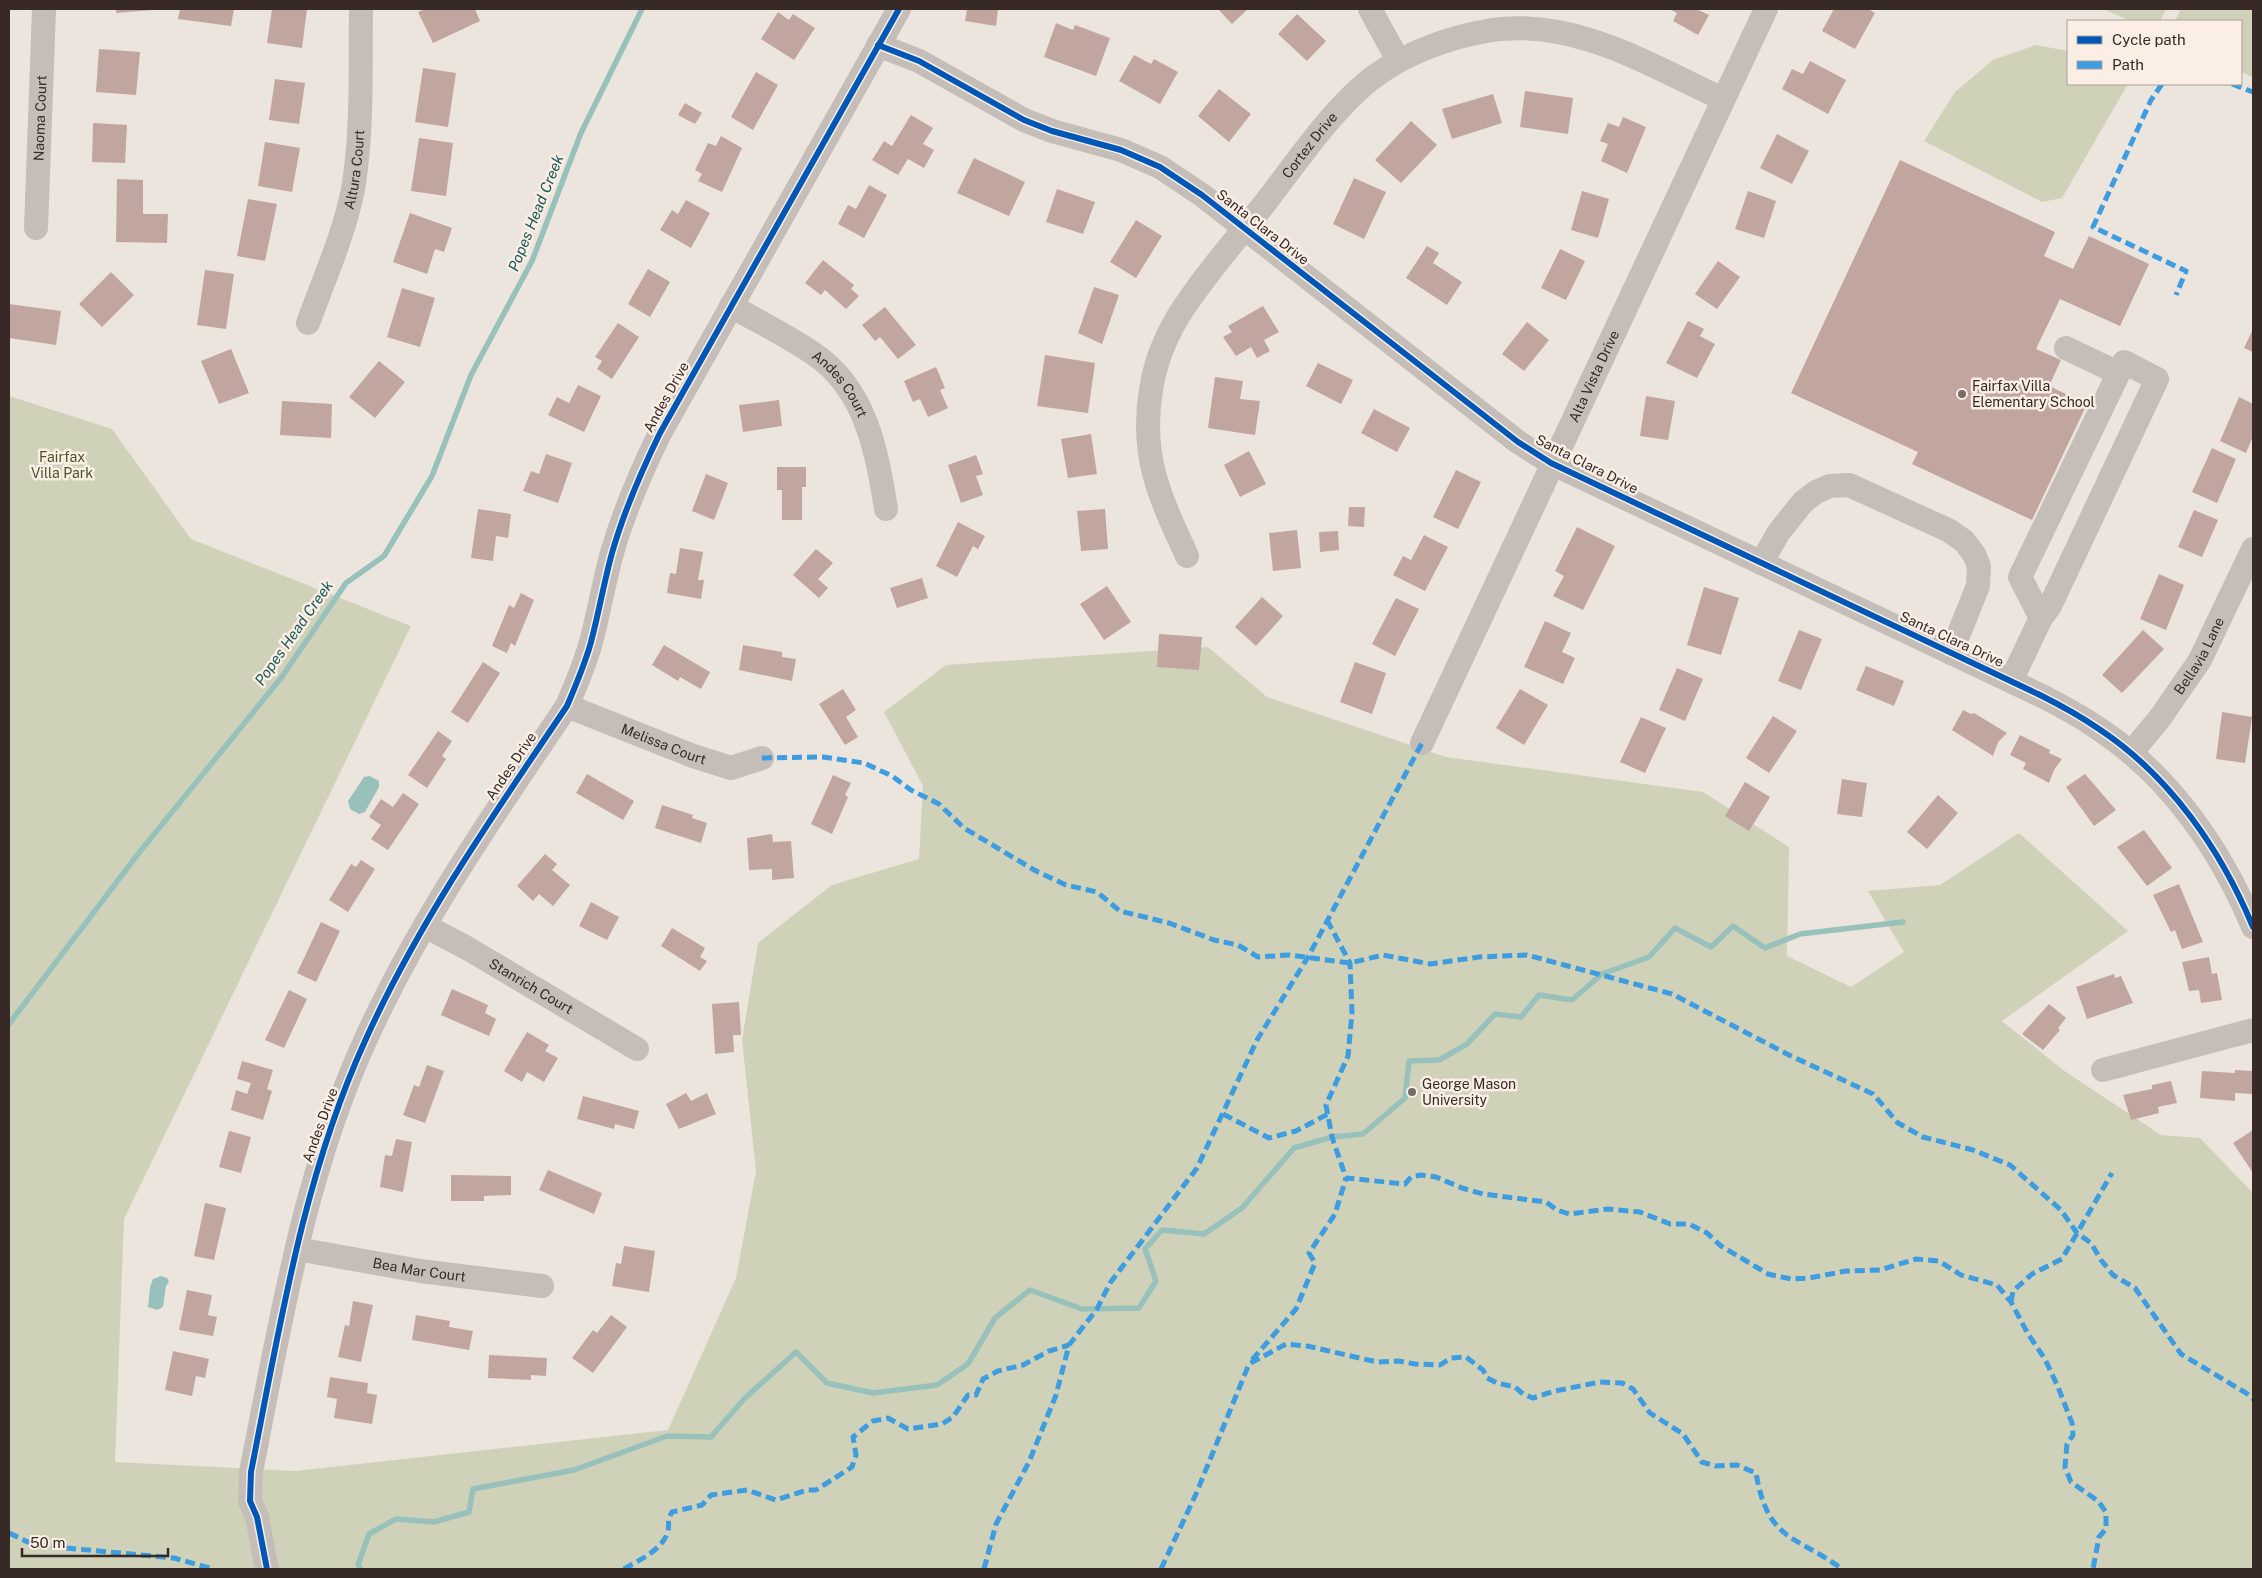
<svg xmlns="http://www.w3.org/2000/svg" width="2262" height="1578" font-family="'Public Sans',sans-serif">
<rect width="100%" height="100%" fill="#ece5de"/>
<!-- green -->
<g fill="#cfd2b8">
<path d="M2103 9H2166L2160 21H2130Z"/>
<path d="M2181 9H2253V77L2241 72V21H2175Z"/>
<path d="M2036 45 2068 51V84H2128L2062 198 2042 202 1924 141 1955 92 1993 60Z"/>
<path d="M9 396 112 429 191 539 411 626 124 1219 115 1462 295 1471 668 1430 736 1278 756 1171 742 1040 758 943 832 885 919 859 923 786 884 712 946 665 1208 647 1267 697 1446 757 1703 792 1789 847 1787 956 1851 987 1904 952 1868 891 1940 885 2019 833 2128 931 2002 1021 2066 1072 2161 1135 2200 1138 2253 1193V1569H9Z"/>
</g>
<!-- water -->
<g fill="#99c1bc">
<path d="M370 776 379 781V787L365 812 359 814 350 809 348 801 364 777Z"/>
<path d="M161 1276 167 1278 169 1282 166 1286 163 1307 157 1310 148 1307 150 1287 153 1279Z"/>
</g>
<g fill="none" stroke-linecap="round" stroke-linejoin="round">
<!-- stream -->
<g stroke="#99c1bc" stroke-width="5.5">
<path d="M9 1024 138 854 281 678 346 583 384 556 432 476 471 375 532 261 581 133 642 9"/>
<path d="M361 1569 358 1565 369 1534 396 1519 434 1522 469 1512 473 1489 574 1470 667 1436 711 1437 744 1399 796 1352 827 1383 873 1393 937 1385 968 1364 995 1318 1030 1290 1082 1309 1139 1308 1156 1281 1145 1249 1162 1230 1204 1234 1242 1208 1294 1148 1332 1137 1363 1134 1405 1098 1409 1061 1439 1060 1467 1044 1495 1014 1521 1017 1539 995 1572 1000 1602 974 1649 957 1675 928 1711 947 1733 926 1765 948 1800 934 1903 922"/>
</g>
</g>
<!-- building -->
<g fill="#c1a69f">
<path d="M116 9H153V10L116 13Z"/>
<path d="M180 9H234L231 26 178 19Z"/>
<path d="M272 9H307L302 48 267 43Z"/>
<path d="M425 9H475L480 21 433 43 418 12Z"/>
<path d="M967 9H998L996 26 965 21Z"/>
<path d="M1218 9H1248L1232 24Z"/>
<path d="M1669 9H1696L1709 15 1698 35 1673 21 1677 13Z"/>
<path d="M1834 9H1868L1875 13 1855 49 1822 31Z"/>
<path d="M778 12 789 20 793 14 815 28 794 60 761 39Z"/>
<path d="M1297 14 1326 41 1307 61 1278 34Z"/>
<path d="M1056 23 1073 30 1075 25 1110 38 1096 76 1044 57Z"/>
<path d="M99 49 140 52 136 95 96 92Z"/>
<path d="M1134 55 1151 64 1154 59 1178 72 1160 104 1119 81Z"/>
<path d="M1810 61 1846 80 1828 114 1782 89 1792 69 1803 74Z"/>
<path d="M423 68 456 73 448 127 415 122Z"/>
<path d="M756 72 778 85 753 130 731 117Z"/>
<path d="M275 79 305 83 299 124 269 120Z"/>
<path d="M1219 89 1251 114 1229 142 1198 116Z"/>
<path d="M1525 91 1573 98 1568 134 1520 127Z"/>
<path d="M1493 94 1502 123 1452 139 1442 109Z"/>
<path d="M685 103 702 113 695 124 678 115Z"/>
<path d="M911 115 933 128 923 144 934 150 924 168 908 159 898 175 872 160 884 141 892 146Z"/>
<path d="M1623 117 1646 127 1627 173 1601 161 1608 144 1600 141 1608 123 1619 127Z"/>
<path d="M1411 121 1437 145 1401 183 1375 160Z"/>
<path d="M93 123 127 125 125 163 92 162Z"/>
<path d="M1777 134 1809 151 1792 184 1760 168Z"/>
<path d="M721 136 742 148 722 192 698 181 702 174 695 170 708 143 716 146Z"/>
<path d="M419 138 453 143 446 196 411 191Z"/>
<path d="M265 142 300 148 292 192 258 186Z"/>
<path d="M974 158 1025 182 1009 216 957 193Z"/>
<path d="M1900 160 2055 232 2044 256 2073 269 2089 236 2149 264 2120 326 2060 299 2036 349 2061 360 2049 386 2087 404 2032 520 1912 464 1918 452 1791 393Z"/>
<path d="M1354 178 1386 192 1364 239 1333 224Z"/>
<path d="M117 179 143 180V214H168L167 243 116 242Z"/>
<path d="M869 185 887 195 864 238 838 224 848 205 856 209Z"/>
<path d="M1057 189 1095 202 1083 234 1046 222Z"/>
<path d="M1582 191 1609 199 1598 238 1571 230Z"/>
<path d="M1748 191 1776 201 1764 238 1735 229Z"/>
<path d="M248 199 277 204 265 261 237 256Z"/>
<path d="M686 200 710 213 691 248 660 230 672 210 678 214Z"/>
<path d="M410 213 452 228 444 252 435 249 427 274 393 262Z"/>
<path d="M1136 220 1162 236 1136 278 1110 262Z"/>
<path d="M1427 246 1439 253 1433 263 1462 282 1447 305 1406 278Z"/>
<path d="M1560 249 1585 261 1566 300 1541 288Z"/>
<path d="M823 260 854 285 851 289 859 296 846 309 825 290 821 295 805 283Z"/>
<path d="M1718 261 1740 277 1717 309 1695 294Z"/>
<path d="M648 269 670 282 650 317 628 304Z"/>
<path d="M205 270 234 274 226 329 197 325Z"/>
<path d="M111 272 134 295 102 327 79 304Z"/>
<path d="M1094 287 1119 295 1102 344 1078 333Z"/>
<path d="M402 288 435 298 420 347 387 337Z"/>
<path d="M9 304 61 311 56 345 9 338Z"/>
<path d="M1263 306 1279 332 1264 340 1270 351 1257 358 1251 347 1236 356 1223 337 1232 332 1228 326Z"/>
<path d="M885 307 916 345 898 359 880 337 875 341 862 325Z"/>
<path d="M1688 321 1704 329 1700 336 1715 344 1697 378 1666 363Z"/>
<path d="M1527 322 1549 340 1524 371 1502 354Z"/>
<path d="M618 323 639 337 612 379 597 369 602 361 595 357Z"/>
<path d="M2253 329V352L2244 348Z"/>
<path d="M231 349 249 393 219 404 201 361Z"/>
<path d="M1045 355 1095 363 1088 413 1037 406Z"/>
<path d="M379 361 405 382 375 418 349 397Z"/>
<path d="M1318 363 1353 380 1341 404 1306 386Z"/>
<path d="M936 367 945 388 940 390 948 408 928 417 920 399 913 402 904 381Z"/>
<path d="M1215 377 1243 381 1240 399 1260 401 1255 435 1208 428Z"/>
<path d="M578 385 601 396 584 432 548 415 557 397 569 403Z"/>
<path d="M1646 396 1675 401 1668 440 1640 436Z"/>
<path d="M2239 397 2253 404V436L2246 453 2220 441Z"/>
<path d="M779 400 782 426 743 432 739 405Z"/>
<path d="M282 401 332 404 331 438 280 435Z"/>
<path d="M1374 409 1410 428 1397 452 1361 433Z"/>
<path d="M1091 434 1097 474 1068 478 1061 439Z"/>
<path d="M2212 448 2236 459 2217 503 2192 492Z"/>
<path d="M1249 451 1266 484 1240 497 1224 465Z"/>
<path d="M546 454 572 463 558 503 523 491 531 471 539 474Z"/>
<path d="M976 455 983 474 976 476 983 495 961 503 948 465Z"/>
<path d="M777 467H806V487H802V520H782V490H777Z"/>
<path d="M1456 470 1481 482 1458 529 1433 517Z"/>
<path d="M706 474 728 483 714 520 692 511Z"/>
<path d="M1349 507H1365L1364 527 1348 526Z"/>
<path d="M478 509 511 514 508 538 496 536 493 561 471 558Z"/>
<path d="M1105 509 1108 549 1081 551 1077 511Z"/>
<path d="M2194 510 2218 520 2202 557 2178 547Z"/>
<path d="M958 522 985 536 978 549 973 546 957 577 936 566Z"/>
<path d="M1577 527 1615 546 1583 610 1553 596 1564 576 1555 571Z"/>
<path d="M1297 530 1301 568 1273 571 1269 533Z"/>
<path d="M1338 531 1339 550 1320 552 1319 532Z"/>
<path d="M1424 535 1448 547 1425 591 1393 575 1403 556 1411 560Z"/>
<path d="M680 548 703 552 698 580H704L701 599 667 593 670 573 676 574Z"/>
<path d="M816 549 833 563 818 579 828 588 819 598 793 575Z"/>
<path d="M2159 574 2184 585 2166 630 2140 619Z"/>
<path d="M922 578 928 598 897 608 890 588Z"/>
<path d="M1107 586 1131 622 1104 640 1080 604Z"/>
<path d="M1704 587 1739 598 1721 655 1687 645Z"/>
<path d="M521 593 534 600 515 646 511 643 507 653 492 646 509 605 514 608Z"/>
<path d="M1262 597 1283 616 1256 646 1235 627Z"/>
<path d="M1396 598 1419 609 1395 656 1372 644Z"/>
<path d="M1545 621 1571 633 1562 652 1575 658 1563 684 1524 667Z"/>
<path d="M1799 630 1822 639 1801 690 1778 681Z"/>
<path d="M2143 630 2164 649 2122 693 2102 675Z"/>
<path d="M1159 634 1202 637 1199 670 1157 667Z"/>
<path d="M664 645 710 672 701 689 680 677 678 681 652 665Z"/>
<path d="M743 645 782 652V657L796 659 792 681 739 670Z"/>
<path d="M483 662 500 673 468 723 451 712Z"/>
<path d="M1355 662 1386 673 1372 714 1340 702Z"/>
<path d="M1866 666 1904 681 1894 706 1856 690Z"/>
<path d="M1677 668 1703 679 1685 721 1659 710Z"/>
<path d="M843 689 856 710 846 717 858 737 845 745 819 704Z"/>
<path d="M1520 689 1548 705 1524 745 1496 728Z"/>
<path d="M1963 710 1971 714 1974 713 2007 733 1998 742 1993 756 1952 730Z"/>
<path d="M2222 712 2252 717 2245 763 2216 759Z"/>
<path d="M1773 716 1797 731 1769 773 1746 758Z"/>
<path d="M1641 717 1666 728 1645 773 1620 762Z"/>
<path d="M438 731 452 741 442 756 446 759 427 788 408 775Z"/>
<path d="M2020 735 2050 750 2049 753 2062 759 2054 770 2049 783 2023 769 2026 763 2010 755Z"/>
<path d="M587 774 634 801 623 820 576 793Z"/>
<path d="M2085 774 2116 810 2094 826 2066 787Z"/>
<path d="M833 775 851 783 845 795 848 797 832 834 811 824Z"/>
<path d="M1842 779 1867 783 1862 817 1837 814Z"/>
<path d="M1745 782 1770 797 1749 831 1725 816Z"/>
<path d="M403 793 419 804 388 850 371 839 381 825 369 817 381 799 393 807Z"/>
<path d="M1938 795 1958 813 1927 849 1907 832Z"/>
<path d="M662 805 693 815 692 818 707 823 701 843 655 828Z"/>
<path d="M2144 830 2172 868 2147 886 2117 847Z"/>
<path d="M772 834 773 842 791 841 794 878 772 880V869L749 870 747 838Z"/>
<path d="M545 854 557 864 552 870 570 885 553 906 539 894 533 901 517 886Z"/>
<path d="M361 860 375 869 348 912 329 900 351 864 356 867Z"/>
<path d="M2179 884 2203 942 2182 949 2175 930 2171 932 2153 895Z"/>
<path d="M591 902 619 917 607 940 579 926Z"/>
<path d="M321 922 340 931 316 982 297 973Z"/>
<path d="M672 928 705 948 700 957 707 961 700 971 661 946Z"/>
<path d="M2209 957 2212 974 2217 973 2222 1000 2201 1003 2199 990 2189 991 2182 962Z"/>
<path d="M2114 974 2115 978 2121 976 2133 1003 2087 1019 2076 987Z"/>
<path d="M452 989 488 1005 485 1013 496 1019 489 1036 441 1015Z"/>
<path d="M289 990 307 999 284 1048 265 1040Z"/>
<path d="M739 1002 741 1035H733L734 1052 715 1054 712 1004Z"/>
<path d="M2049 1004 2066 1018 2058 1028 2060 1030 2043 1050 2022 1034Z"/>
<path d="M527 1032 549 1045 545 1051 558 1058 544 1082 527 1072 522 1082 504 1071Z"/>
<path d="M242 1061 273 1070 267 1089 272 1091 263 1120 231 1110 236 1090 247 1094 251 1083 237 1079Z"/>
<path d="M427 1065 444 1071 425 1123 403 1115 414 1085 419 1087Z"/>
<path d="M2235 1070 2253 1071V1094L2235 1093V1101L2200 1098 2202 1071 2235 1073Z"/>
<path d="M2171 1081 2177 1103 2158 1107 2159 1113 2131 1120 2123 1095 2152 1089V1085Z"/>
<path d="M686 1093 691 1101 707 1093 716 1114 679 1129 666 1104Z"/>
<path d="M583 1096 639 1111 634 1129 615 1124 614 1129 577 1119Z"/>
<path d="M2253 1130V1173L2233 1143Z"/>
<path d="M229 1131 251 1137 241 1173 219 1167Z"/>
<path d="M396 1139 412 1142 403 1192 380 1187 385 1155 392 1156Z"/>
<path d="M548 1170 602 1193 594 1214 539 1190Z"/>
<path d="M451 1175 511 1176V1195L484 1196V1201H451Z"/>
<path d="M205 1203 226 1208 214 1260 194 1256Z"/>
<path d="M624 1246 655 1251 649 1292 612 1286 616 1263 621 1264Z"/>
<path d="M187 1290 212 1295 208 1315 217 1317 213 1336 179 1330Z"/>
<path d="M353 1301 373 1305 361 1362 338 1357 345 1325 349 1326Z"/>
<path d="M416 1315 450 1321 449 1327 473 1331 469 1350 412 1340Z"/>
<path d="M611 1315 627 1327 593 1373 572 1358 593 1330 597 1333Z"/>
<path d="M173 1351 209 1359 205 1378 196 1376 192 1396 165 1390Z"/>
<path d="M489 1355 547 1358 546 1376 531 1375V1380L488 1378Z"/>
<path d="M330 1377 368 1383 367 1393 377 1395 372 1424 334 1418 337 1399 327 1397Z"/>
</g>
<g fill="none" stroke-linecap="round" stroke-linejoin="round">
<!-- minor -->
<g stroke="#c5bdb8" stroke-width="24">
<path d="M1370 9 1398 60"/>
<path d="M878 45 919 61 1024 120 1052 131 1121 150 1160 167 1202 195 1518 442 1551 463 2040 695C2060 705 2080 716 2099 729 2170 776 2221 850 2253 927"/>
<path id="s1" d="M36 228 44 9"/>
<path id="s2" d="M731 306C759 322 788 336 814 354 866 389 877 452 886 509"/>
<path id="s3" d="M308 323C324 279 344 235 353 189 363 130 360 68 361 9"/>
<path d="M2066 348 2118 373"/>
<path id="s4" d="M1187 556C1160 497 1140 457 1151 390 1155 363 1165 338 1179 315 1203 277 1234 242 1262 207 1294 166 1334 106 1375 76 1410 51 1450 37 1492 30 1575 18 1651 66 1723 99"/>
<path d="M1761 563 1779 532 1803 502 1816 492 1830 486 1849 485 1948 530 1964 541 1974 554 1979 566 1978 586 1951 653"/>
<path d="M2011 681 2041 618 2050 606 2157 379 2124 362 2020 577 2041 618"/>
<path id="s5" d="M567 706 693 756 731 768 762 758"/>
<path id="s6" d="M1422 743 1766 9"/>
<path id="s7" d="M2131 753 2160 718 2200 660 2253 549"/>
<path id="s8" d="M425 926 467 948 637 1049"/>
<path d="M2103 1070 2253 1030"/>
<path id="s9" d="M297 1249 420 1271 542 1286"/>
<path d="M267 1569 257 1517 250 1501 251 1472C280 1326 303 1177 365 1041 419 921 494 814 567 706 576 685 585 664 591 642 599 612 604 582 612 553 624 511 641 472 660 433L899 9"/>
</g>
<!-- quiet -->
<g stroke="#3e9ce0" stroke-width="5" stroke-dasharray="10 5" stroke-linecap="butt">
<path d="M2162 84 2151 100 2093 227 2186 271 2176 295"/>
<path d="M2232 84 2253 92"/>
<path d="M762 758 823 757 864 763 892 776 911 790 939 804 964 828 1036 871 1066 885 1097 892 1120 911 1169 923 1214 940 1238 945 1258 957 1289 955 1350 963 1383 955 1430 964 1479 957 1527 955 1672 994 1789 1055 1873 1094 1898 1123 1923 1137 1973 1150 2010 1165 2061 1210 2077 1233 2091 1243 2101 1260 2113 1275 2135 1288 2181 1354 2246 1393 2253 1399"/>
<path d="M1327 920 1350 963 1352 1013 1348 1056 1326 1105 1332 1137 1346 1178 1405 1184 1411 1177 1421 1175 1436 1177 1462 1188 1483 1194 1546 1202 1557 1210 1569 1214 1608 1209 1640 1212 1670 1224H1689L1707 1233 1721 1246 1768 1274 1791 1279 1809 1278 1846 1271 1880 1270 1916 1259 1939 1261 1961 1275 1997 1285 2011 1302 2028 1334 2045 1359 2058 1387 2072 1423 2073 1435 2067 1444 2065 1467 2071 1482 2098 1501 2106 1512V1529L2099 1537 2093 1569"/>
<path d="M1223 1114 1269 1138 1296 1131 1328 1114"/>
<path d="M2011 1302 2013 1291 2032 1274 2062 1259 2112 1173"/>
<path d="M1252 1360 1296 1309 1315 1263 1309 1253 1335 1214 1346 1178"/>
<path d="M9 1533 34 1545 174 1558 213 1569"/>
<path d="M624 1569C639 1560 663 1550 668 1531 670 1522 666 1522 672 1512L702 1505 711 1495 747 1490 776 1500 807 1490H816L852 1467 856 1455 853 1437 873 1421 888 1418 908 1429 942 1424 953 1417 968 1395H976L983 1379 998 1371 1023 1365 1049 1351 1069 1345"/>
<path d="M984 1569 996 1524 1029 1462 1056 1395 1069 1345 1097 1309 1110 1283 1197 1168 1257 1040 1308 957 1422 743"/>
<path d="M1161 1569 1196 1494 1249 1364 1286 1344 1307 1346 1377 1362 1398 1361 1415 1364 1440 1365 1451 1358 1466 1357 1483 1370 1487 1378 1497 1383 1515 1387 1523 1394 1533 1398 1555 1391 1600 1382 1622 1383 1633 1389 1650 1413 1683 1434 1702 1462 1715 1466 1737 1465 1756 1473C1768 1542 1794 1534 1842 1569"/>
</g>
<!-- cycleway casing -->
<g stroke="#faeee5" stroke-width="9">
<g id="cycleway">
<path d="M878 45 919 61 1024 120 1052 131 1121 150 1160 167 1202 195 1518 442 1551 463 2040 695C2060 705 2080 716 2099 729 2170 776 2221 850 2253 927"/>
<path d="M267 1569 257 1517 250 1501 251 1472C280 1326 303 1177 365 1041 419 921 494 814 567 706 576 685 585 664 591 642 599 612 604 582 612 553 624 511 641 472 660 433L899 9"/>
</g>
</g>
<!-- cycleway -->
<use href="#cycleway" stroke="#0057b8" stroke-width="6"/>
</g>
<!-- markers -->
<g fill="#766b66" stroke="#faeee5" stroke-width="2">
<circle cx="1962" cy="394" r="5"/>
<circle cx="1412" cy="1092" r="5"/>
</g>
<g text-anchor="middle" stroke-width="5" stroke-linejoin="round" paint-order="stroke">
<!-- street labels -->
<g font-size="14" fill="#362926" stroke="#faeee5">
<text dy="5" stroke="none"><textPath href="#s1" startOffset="110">Naoma Court</textPath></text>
<text dy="5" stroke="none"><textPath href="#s4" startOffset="468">Cortez Drive</textPath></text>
<text dy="5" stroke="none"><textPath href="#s3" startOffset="161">Altura Court</textPath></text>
<text transform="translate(1263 227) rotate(38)" y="5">Santa Clara Drive</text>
<text dy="5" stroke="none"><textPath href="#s6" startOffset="405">Alta Vista Drive</textPath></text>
<text dy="5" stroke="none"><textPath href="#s2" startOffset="136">Andes Court</textPath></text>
<text transform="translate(666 397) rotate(-61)" y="5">Andes Drive</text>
<text transform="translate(1587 464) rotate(27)" y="5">Santa Clara Drive</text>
<text transform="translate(1952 639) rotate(25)" y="5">Santa Clara Drive</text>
<text dy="5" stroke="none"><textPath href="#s7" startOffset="119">Bellavia Lane</textPath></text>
<text dy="5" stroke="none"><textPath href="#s5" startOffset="104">Melissa Court</textPath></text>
<text transform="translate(511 766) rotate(-56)" y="5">Andes Drive</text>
<text dy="5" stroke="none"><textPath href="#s8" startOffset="122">Stanrich Court</textPath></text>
<text transform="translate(320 1125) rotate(-70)" y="5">Andes Drive</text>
<text dy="5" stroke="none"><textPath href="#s9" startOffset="124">Bea Mar Court</textPath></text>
</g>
<!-- poi labels -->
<g font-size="14" fill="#362926" stroke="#faeee5" text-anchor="start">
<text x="1972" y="391">Fairfax Villa<tspan x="1972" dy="16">Elementary School</tspan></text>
<text x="1422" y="1089">George Mason<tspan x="1422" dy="16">University</tspan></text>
</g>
<!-- park labels -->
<g font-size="14" fill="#495528" stroke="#faeee5">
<text x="62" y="462">Fairfax<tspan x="62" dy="16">Villa Park</tspan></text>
</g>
<!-- water labels -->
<g font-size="15" font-style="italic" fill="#195958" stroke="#faeee5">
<text transform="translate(536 213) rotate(-68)" y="5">Popes Head Creek</text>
<text transform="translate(294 633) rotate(-55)" y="5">Popes Head Creek</text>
</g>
</g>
<!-- border -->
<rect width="2262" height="1578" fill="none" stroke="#362926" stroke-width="20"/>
<!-- legend -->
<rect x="2067" y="20" width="175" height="65" fill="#faeee5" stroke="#ac9f99"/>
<rect x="2077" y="36" width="25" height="8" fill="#0057b8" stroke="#ac9f99"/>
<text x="2112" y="45" font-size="15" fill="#362926">Cycle path</text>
<rect x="2077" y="61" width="25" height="8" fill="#3e9ce0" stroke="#ac9f99"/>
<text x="2112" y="70" font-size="15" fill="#362926">Path</text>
<!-- scale -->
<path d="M22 1548v8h146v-8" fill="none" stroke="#362926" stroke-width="2.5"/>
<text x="30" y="1548" font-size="15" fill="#362926" stroke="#faeee5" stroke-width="4" paint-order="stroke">50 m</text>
</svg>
